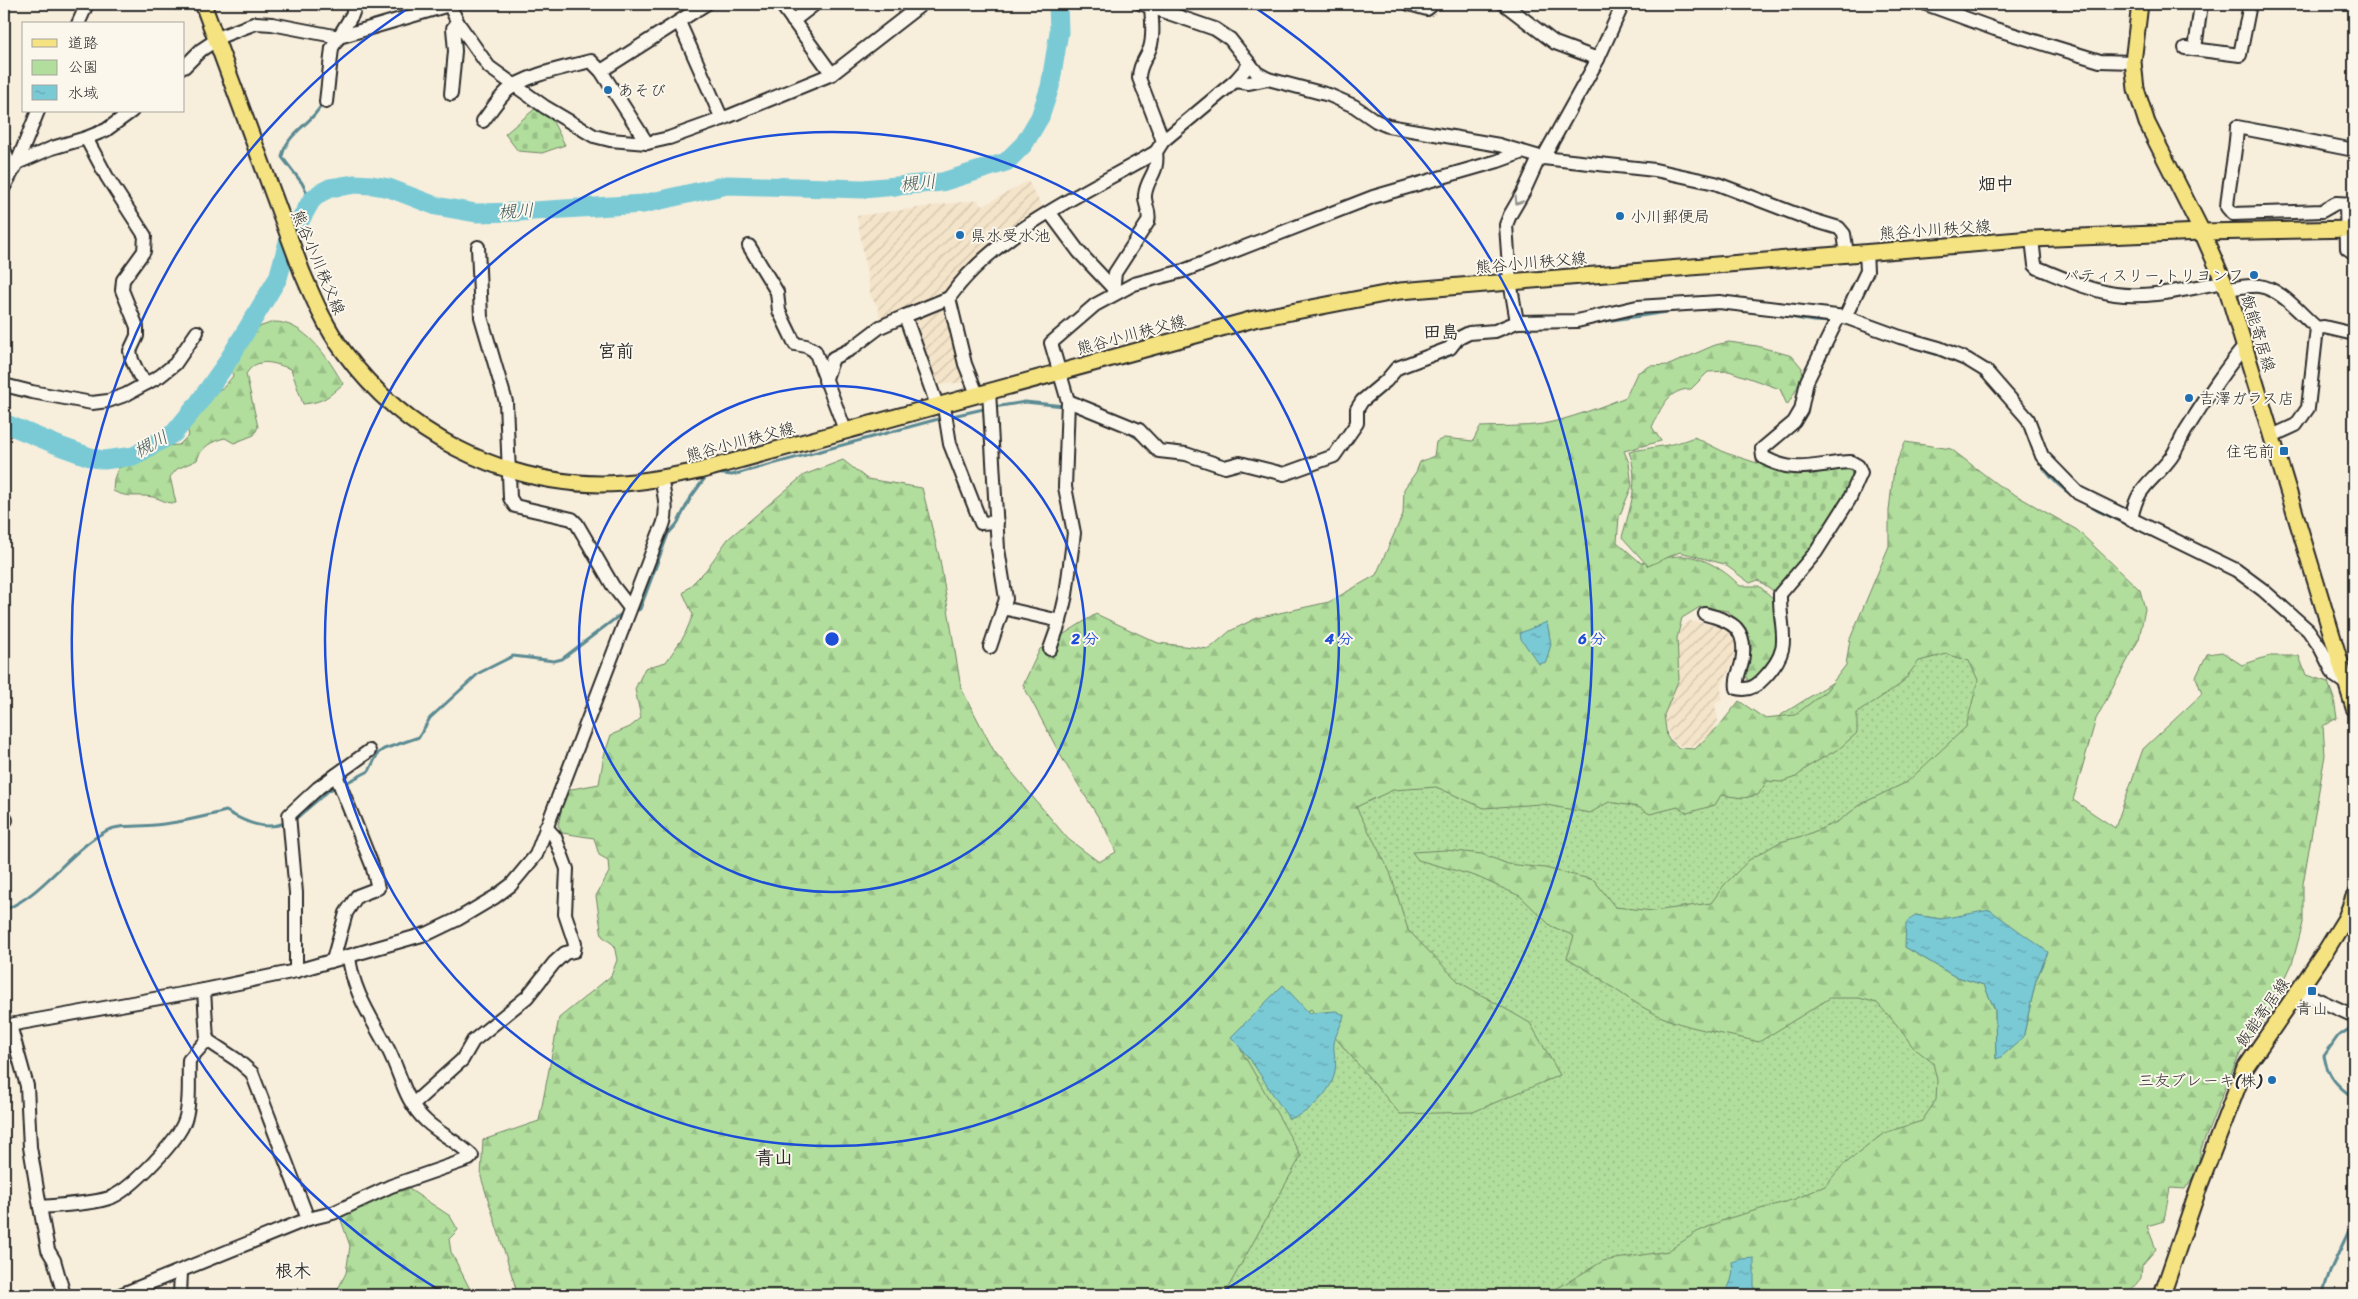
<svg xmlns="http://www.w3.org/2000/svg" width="2358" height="1299" font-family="Sriracha,'Klee One',sans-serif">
<defs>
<pattern id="industrial-furrows" width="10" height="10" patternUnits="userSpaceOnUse" patternTransform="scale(1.25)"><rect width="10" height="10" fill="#f4e4c9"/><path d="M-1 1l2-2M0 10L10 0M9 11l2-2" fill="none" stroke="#d1c4ad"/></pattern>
<pattern id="green-dots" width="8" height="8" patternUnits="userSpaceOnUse" patternTransform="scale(1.25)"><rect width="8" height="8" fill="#b1de9c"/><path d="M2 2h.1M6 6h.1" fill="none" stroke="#98bf87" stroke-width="1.8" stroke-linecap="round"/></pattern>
<pattern id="forest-firs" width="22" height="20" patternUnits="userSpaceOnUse" patternTransform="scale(1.25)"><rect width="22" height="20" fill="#b1de9c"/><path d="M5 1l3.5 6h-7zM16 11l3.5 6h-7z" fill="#98bf87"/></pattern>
<pattern id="cemetery-stones" width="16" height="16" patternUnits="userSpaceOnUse" patternTransform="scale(1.25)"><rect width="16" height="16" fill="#b1de9c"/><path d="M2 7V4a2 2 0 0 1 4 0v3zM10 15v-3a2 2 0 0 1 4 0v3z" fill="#98bf87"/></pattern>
<pattern id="water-ripples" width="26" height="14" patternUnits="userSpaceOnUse" patternTransform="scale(1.25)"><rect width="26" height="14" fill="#7acad6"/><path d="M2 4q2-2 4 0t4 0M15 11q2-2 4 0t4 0" fill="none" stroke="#64a4ae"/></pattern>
</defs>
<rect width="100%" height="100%" fill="#f8eedc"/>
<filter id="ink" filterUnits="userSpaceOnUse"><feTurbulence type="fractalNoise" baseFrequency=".02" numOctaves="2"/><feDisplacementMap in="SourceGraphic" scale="10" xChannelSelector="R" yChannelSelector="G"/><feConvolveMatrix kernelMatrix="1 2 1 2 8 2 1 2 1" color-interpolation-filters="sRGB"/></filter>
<g filter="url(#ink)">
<!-- industrial -->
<g fill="url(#industrial-furrows)">
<path d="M1028 181 1045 212 946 294 905 309 904 313 880 321 878 307 871 297 857 216 978 200 980 205H985Z"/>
<path d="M944 303 966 382 937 385 931 380 910 320Z"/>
<path d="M1690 621 1708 624 1727 630 1736 645 1732 664 1721 687 1722 700 1715 703 1718 722 1712 732 1698 745 1690 747 1678 745 1669 736 1665 719 1667 700 1676 664 1678 638 1682 626Z"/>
</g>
<!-- green -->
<path fill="url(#green-dots)" stroke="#6e8464" d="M2001 576 2021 797 2089 1101 1627 1295H1160L1201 1091 1360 764 1694 770Z"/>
<!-- forest -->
<g fill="url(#forest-firs)" stroke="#6e8464" fill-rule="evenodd">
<path d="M273 322C305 321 329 359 343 384 328 397 324 402 303 404L291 369C274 363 257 356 246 374L258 427 254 435 234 443 225 438C212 441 201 447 197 460L177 469 170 477 176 503C166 504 162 499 153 497 137 494 129 499 113 491L114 479 118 468 139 461 164 446 179 445 189 435 186 424 196 417 208 404 214 393 224 387 233 376 230 363 248 331Z"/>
<path d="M1729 342 1757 346 1792 356 1802 368C1801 383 1795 393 1787 405L1780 389 1729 371 1708 372 1691 389C1668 389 1661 408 1652 427L1661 441 1624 451 1629 463 1632 486 1619 517 1617 542 1641 563C1654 561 1668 556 1680 556 1702 555 1726 571 1740 586H1759L1775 600C1778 634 1789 666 1749 681L1742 672 1752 648 1748 635 1728 611 1700 607 1682 618 1677 638 1679 679 1664 715 1667 737 1679 748 1695 749 1720 725 1739 701 1764 718 1795 715 1826 691 1846 665 1850 639 1889 546V510L1894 469 1905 442 1951 449 1998 485 2077 530 2140 590 2145 609 2139 639 2096 719 2073 800 2115 828 2143 749 2202 694 2196 677 2207 654 2222 652 2242 665 2269 656H2299L2306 675 2328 682 2334 699 2337 718 2323 726 2325 755 2303 884V923L2292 964 2271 1009 2241 1052 2229 1078 2201 1149 2197 1171 2185 1189 2170 1188 2164 1221 2147 1226 2156 1249 2142 1265 2141 1278 2127 1295H1546L1603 1261 1668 1251 1697 1232 1726 1219 1795 1199 1825 1186 1841 1167 1884 1133 1922 1121 1936 1100 1937 1080 1933 1063 1913 1047 1897 1025 1877 1003 1859 998H1830L1759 1042C1731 1035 1696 1030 1669 1020 1631 1005 1602 977 1567 958L1574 936 1551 926 1520 896 1475 876 1418 860 1412 852 1446 850 1482 854 1508 864 1545 868 1594 880 1615 907 1654 911 1711 903 1725 884 1749 860 1780 842 1806 835 1837 822 1863 803 1907 782 1966 727 1978 680 1969 661 1947 654 1919 661 1901 684 1857 713V733L1840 748 1809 766 1796 777 1781 782 1767 781 1758 795 1743 798 1721 795 1715 805 1687 813 1678 807 1650 814 1638 807 1609 802 1590 813 1541 804 1484 808 1436 787 1393 790 1356 807 1390 872 1408 930 1459 982 1530 1023 1560 1075 1473 1112 1400 1114 1311 1009 1240 1048 1301 1156 1224 1295H518L481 1177 483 1140 539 1121 559 1018 611 976 617 960 614 945 602 936 596 896 609 872 608 860 599 855 594 838 562 833 558 825 565 793 572 789 599 784 604 756 611 735 630 727 641 718 635 689 645 668 666 662 684 636 693 615 683 593 706 570 728 539 774 500 804 475 843 460 867 479 922 488 940 560 961 688 994 751 1068 839 1099 862 1116 852 1105 828 1062 758 1023 685 1040 649 1096 614 1158 643 1209 649 1230 631 1257 618 1329 602 1376 575 1403 514 1404 489 1416 472 1420 462 1434 456 1436 442 1444 438 1473 441 1480 427C1501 426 1522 427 1543 424 1569 419 1601 407 1626 397L1637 373 1650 366 1669 365 1715 345ZM1915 915 1941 919 2048 952 2036 980 2023 1038 1996 1058 1995 1010 1984 985 1954 976 1905 947Z"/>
<path d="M409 1189 450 1216 458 1230 449 1239 451 1252 473 1295H335L346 1273 350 1246 340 1217 393 1193Z"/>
</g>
<!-- cemetery -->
<g fill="url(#cemetery-stones)" stroke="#6e8464">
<path d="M537 107 550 116 565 145 542 153 518 151 505 134Z"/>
<path d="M1694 437 1726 453 1791 474 1845 468 1851 471 1853 481 1811 550 1775 592 1758 580 1750 583 1724 564 1680 552 1648 566 1622 537C1630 509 1640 480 1629 452 1650 447 1674 446 1694 437Z"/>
</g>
<!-- water -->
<g fill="url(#water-ripples)" stroke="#5a8a92">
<path d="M1547 622 1551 644 1546 662 1539 664 1521 639 1520 633Z"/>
<path d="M1990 910 2048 952 2036 980 2023 1038 2001 1057 1996 1059 1995 1010 1984 985 1954 976 1905 947 1906 923 1915 915 1941 919Z"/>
<path d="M1283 985 1309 1013 1336 1011 1344 1015C1342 1025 1335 1034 1334 1044 1333 1053 1337 1062 1335 1071 1332 1092 1309 1114 1289 1119L1250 1059 1231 1037Z"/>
<path d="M1754 1258V1295H1723C1731 1284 1734 1276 1732 1262L1741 1259Z"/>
</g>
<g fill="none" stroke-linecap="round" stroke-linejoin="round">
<!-- stream -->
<g stroke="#5a8a92" stroke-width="3">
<path d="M311 201 302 183 282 157C286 133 312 124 322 104"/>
<path d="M1772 314 1813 321 1833 322"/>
<path d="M1599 322 1674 311"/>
<path d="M1912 347 1942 356"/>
<path d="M1439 359 1451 355 1466 340"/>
<path d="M1977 372 1987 381"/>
<path d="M994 407 1025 402 1064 406"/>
<path d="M1070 409 1102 421"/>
<path d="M948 417 988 408"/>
<path d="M1126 431 1142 441"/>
<path d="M2027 433C2035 459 2048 480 2072 495"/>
<path d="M715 473 732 475 942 418"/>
<path d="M2084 502 2098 511 2161 540"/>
<path d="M633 612 640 609 668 534 677 524 691 497 707 475"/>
<path d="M344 784 369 771 378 753 384 749 419 737 430 718 479 673 513 656 554 661 562 659 620 615 624 614"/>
<path d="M294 820 328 791 338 786"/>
<path d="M4 910C44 894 68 852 106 831 119 824 140 827 155 825 179 823 203 817 226 811 245 822 264 831 285 823"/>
<path d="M2354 1026 2338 1036 2324 1056C2328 1077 2337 1086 2354 1098"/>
<path d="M2322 1295 2330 1271 2354 1220"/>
</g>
<!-- river -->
<path stroke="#7acad6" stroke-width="19" d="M4 423 62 447 93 458 104 460 134 456 174 433 197 405 226 364 278 278 288 242 311 201 320 193 330 188 355 184 372 185 389 188 436 206 476 213 517 212 643 204 727 185 863 189 942 182 1006 162 1024 144 1040 117 1050 87 1059 32 1058 4"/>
<!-- minor casing -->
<g stroke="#2b2b2b" stroke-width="16">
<g id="minor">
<path d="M449 4 458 23 489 67 545 107 594 136 610 140 647 143 669 138 722 119 832 74 922 4"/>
<path d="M781 4 832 74"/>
<path d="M1142 4 1215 29 1230 39 1257 73 1268 79 1329 95 1354 106 1376 121 1388 126 1499 145 1543 158"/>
<path d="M1409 4 1427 9 1433 4"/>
<path d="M1504 4 1555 43 1598 59"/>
<path d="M1623 4 1598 59 1543 158 1655 170 1715 183 1809 219 1839 228 1844 234 1847 254"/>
<path d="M1926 4 1995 29 2100 61 2133 62"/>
<path d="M793 21 815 4"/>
<path d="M679 22 722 119"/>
<path d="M78 24 87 4"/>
<path d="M2185 48 2240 55 2250 4"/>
<path d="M2195 49 2201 4"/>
<path d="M184 67 201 50 222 36 256 23 272 24 339 37 449 5"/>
<path d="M601 71 706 4"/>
<path d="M1235 81 1249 83 1268 79"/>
<path d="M451 94 455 51 453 28 458 23"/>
<path d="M326 102 332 48 352 15 356 4"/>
<path d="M483 121C490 112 498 99 507 91 524 75 568 67 591 61L601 71 647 143"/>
<path d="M86 138 107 177 145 236 144 251 123 280 122 290 137 327V336L130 351 132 360 139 375 147 383"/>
<path d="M1163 141 1235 81 1250 64"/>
<path d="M4 148 11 172"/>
<path d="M2354 150 2237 127C2236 155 2229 180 2227 207L2233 214 2322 211 2336 203 2354 204"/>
<path d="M17 163 52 148 86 138 106 130 132 111"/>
<path d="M4 187 17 163 38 111"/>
<path d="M2346 205 2347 248 2354 253"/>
<path d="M1050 213 1079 252 1112 287"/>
<path d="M2032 239 2035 265 2038 268C2063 278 2088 290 2115 294 2151 299 2189 288 2223 282"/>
<path d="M749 246 777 292 779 311 795 344 806 346 815 351 845 430"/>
<path d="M478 247 481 317 506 402 510 498 515 506 572 519 577 524 613 586 630 608"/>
<path d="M2227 289C2237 288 2249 285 2259 286 2282 289 2300 314 2317 328"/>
<path d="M1113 293 1115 273 1148 222C1151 211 1144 205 1145 195 1147 177 1159 174 1156 152L1163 141 1139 78C1139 65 1146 59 1150 48 1154 36 1152 20 1151 7"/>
<path d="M1845 317 1867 271 1866 252"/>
<path d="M1517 322 1510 281 1506 225 1510 215 1524 191 1539 158"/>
<path d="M825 381 833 358 851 349 880 327 905 316"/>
<path d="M4 385 32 392 92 403 108 401 125 395 160 376 175 364 197 332"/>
<path d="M989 391 998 549 1006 599 990 647"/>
<path d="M977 394 965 364 949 298C996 231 1087 192 1156 152"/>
<path d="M1068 401 1139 430 1159 451 1186 454 1225 467 1240 463 1284 474 1334 456 1357 423V409L1362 401 1386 381 1397 368 1450 348 1457 339 1469 333 1495 331 1517 322 1577 321 1637 307 1719 302 1845 317 1900 337 1939 348 1968 360 1986 371 2028 419 2042 456 2078 493 2236 570 2263 590 2308 630 2320 647 2335 676 2348 685"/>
<path d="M937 405 905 316 949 298"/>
<path d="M944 407 950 444 981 523 997 522"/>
<path d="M2272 436 2296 425 2308 408 2317 328 2324 327 2354 334"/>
<path d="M2131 520C2137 486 2150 484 2169 460 2176 452 2180 440 2186 430 2204 402 2223 371 2245 346"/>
<path d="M1003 608 1060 621"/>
<path d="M1705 614C1733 621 1748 629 1742 662 1740 672 1735 678 1737 688 1748 691 1756 687 1764 678 1795 646 1779 632 1780 594L1816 552 1849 500 1861 473 1858 466 1851 462C1818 463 1795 476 1763 457L1762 449 1794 422 1801 410 1807 381 1838 318"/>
<path d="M1050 649 1060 621 1066 595 1074 533 1065 487 1068 401 1051 343 1095 305 1134 284 1183 271 1373 197 1498 161 1520 153"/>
<path d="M4 820H6"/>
<path d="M333 960 346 913 357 896 378 888 372 865 336 775"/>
<path d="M296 971V893L289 815 318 788 369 751"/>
<path d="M204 990 207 1040 237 1060 252 1073 308 1219"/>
<path d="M2299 991 2354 1016"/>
<path d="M10 1025 27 1086 30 1147 40 1207 48 1250 54 1260 64 1295"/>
<path d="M4 1026 204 990 296 971 429 933 458 919 495 897 511 885 536 855 659 534C670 515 665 499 661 478"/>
<path d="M413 1104 462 1060 473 1041 527 997 554 963 565 953 574 951 575 944 565 914 567 869 555 837 546 827"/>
<path d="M40 1207C59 1205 95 1204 112 1197 132 1188 178 1141 185 1120 191 1101 188 1080 189 1060L207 1040"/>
<path d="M120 1295 308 1219 333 1213 391 1186 469 1159 472 1156C458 1142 440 1134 426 1121 405 1102 401 1075 389 1051 373 1020 352 991 349 956"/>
<path d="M180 1295 181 1272"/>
</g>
</g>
<!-- major casing -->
<g stroke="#2b2b2b" stroke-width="19">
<g id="major">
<path d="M203 4 302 272C314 300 326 328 344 352 404 434 500 483 601 484 634 484 667 477 699 471L1254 319 1400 291 2032 239 2202 232 2354 229"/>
<path d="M2140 4 2133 62 2136 89 2147 123 2202 232 2227 289 2354 708"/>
<path d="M2162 1295 2200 1184 2244 1070 2325 952 2346 918 2354 897"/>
</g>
</g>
<!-- minor -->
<use href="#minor" stroke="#fbf7ec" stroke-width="12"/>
<!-- major -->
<use href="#major" stroke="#f5e382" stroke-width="15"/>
<!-- rail casing -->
<g stroke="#2b2b2b" stroke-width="5">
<path id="rail" d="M2348 1295 2354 1286"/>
</g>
<!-- rail -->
<use href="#rail" stroke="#fbf7ec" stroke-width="3" stroke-dasharray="9" stroke-linecap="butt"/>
</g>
<!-- one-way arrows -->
<defs><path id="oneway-chevron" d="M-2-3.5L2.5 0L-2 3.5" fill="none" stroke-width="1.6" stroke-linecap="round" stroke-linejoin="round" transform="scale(1.25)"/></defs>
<use stroke="#93918c" href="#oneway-chevron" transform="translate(1518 201) rotate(123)"/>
</g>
<!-- distance rings -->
<g fill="none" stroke="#1d4ed8" stroke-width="2.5">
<circle cx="832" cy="639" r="253"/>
<circle cx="832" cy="639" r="507"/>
<path d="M446 1294A760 760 0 0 1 413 5M1251 5A760 760 0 0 1 1218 1294"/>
</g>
<!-- markers -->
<g fill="#1f6fb2" stroke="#fbf7ec" stroke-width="2">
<circle cx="608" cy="90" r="5"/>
<circle cx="1620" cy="216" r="5"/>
<circle cx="960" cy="235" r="5"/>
<circle cx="2254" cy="275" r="5"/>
<circle cx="2189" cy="398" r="5"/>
<rect x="2279" y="446" width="10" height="10" rx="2.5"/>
<rect x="2307" y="986" width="10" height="10" rx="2.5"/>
<circle cx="2272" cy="1080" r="5"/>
</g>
<g text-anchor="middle" stroke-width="4" stroke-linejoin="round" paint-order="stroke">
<!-- poi labels -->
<g font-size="16" fill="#2b2b2b" stroke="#fbf7ec" text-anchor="start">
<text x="618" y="96">あそび</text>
<text x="1630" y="222">小川郵便局</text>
<text x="970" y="241">県水受水池</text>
<text x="2244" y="281" text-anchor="end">パティスリー,トリヨンフ</text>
<text x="2199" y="404">吉澤ガラス店</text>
<text x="2274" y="457" text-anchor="end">住宅前</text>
<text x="2312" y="1014" text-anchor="middle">青山</text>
<text x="2262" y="1086" text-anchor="end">三友ブレーキ(株)</text>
</g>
<!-- street labels -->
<g font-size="16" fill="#2b2b2b" stroke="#fbf7ec">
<text transform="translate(1935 229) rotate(-4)" y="6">熊谷小川秩父線</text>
<text transform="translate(319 262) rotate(67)" y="6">熊谷小川秩父線</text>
<text transform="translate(1531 262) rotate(-5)" y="6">熊谷小川秩父線</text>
<text transform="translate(2259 333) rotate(73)" y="6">飯能寄居線</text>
<text transform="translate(1131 334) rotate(-15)" y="6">熊谷小川秩父線</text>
<text transform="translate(740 441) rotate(-15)" y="6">熊谷小川秩父線</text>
<text transform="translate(2262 1012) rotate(-55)" y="6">飯能寄居線</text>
</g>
<!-- water labels -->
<g font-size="18" font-style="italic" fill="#435b5e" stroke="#fbf7ec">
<text transform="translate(918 183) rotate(-6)" y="6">槻川</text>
<text transform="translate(516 211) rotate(-3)" y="6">槻川</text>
<text transform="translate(151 444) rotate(-28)" y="6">槻川</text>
</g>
<!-- neighbourhood labels -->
<g font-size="18" font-weight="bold" fill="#2b2b2b" stroke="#fbf7ec">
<text x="1996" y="190">畑中</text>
<text x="1441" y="338">田島</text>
<text x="616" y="357">宮前</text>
<text x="293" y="1277">根木</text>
</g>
<!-- quarter labels -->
<g font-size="19" font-weight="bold" fill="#2b2b2b" stroke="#fbf7ec">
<text x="774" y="1164">青山</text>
</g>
</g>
<circle cx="832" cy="639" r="8" fill="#1d4ed8" stroke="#fbf7ec" stroke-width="2.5"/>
<g font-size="15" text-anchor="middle" font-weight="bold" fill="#1d4ed8" stroke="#fbf7ec" stroke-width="4" stroke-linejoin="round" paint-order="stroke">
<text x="1085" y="644">2 分</text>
<text x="1339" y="644">4 分</text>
<text x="1592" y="644">6 分</text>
</g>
<!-- margin -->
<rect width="2358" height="1299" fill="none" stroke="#fbf7ec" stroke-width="20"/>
<rect x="10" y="10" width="2338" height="1279" fill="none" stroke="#2b2b2b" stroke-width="2" filter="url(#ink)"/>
<!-- legend -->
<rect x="22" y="22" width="162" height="90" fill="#fbf7ec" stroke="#a8a59f"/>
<rect x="32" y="39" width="25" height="8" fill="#f5e382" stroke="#a8a59f"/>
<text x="68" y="48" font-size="15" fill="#2b2b2b">道路</text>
<rect x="32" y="60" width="25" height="15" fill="#b1de9c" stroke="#a8a59f"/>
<text x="68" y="72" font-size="15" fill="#2b2b2b">公園</text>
<rect x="32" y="85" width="25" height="15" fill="url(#water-ripples)" stroke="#a8a59f"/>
<text x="68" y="98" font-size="15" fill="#2b2b2b">水域</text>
</svg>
